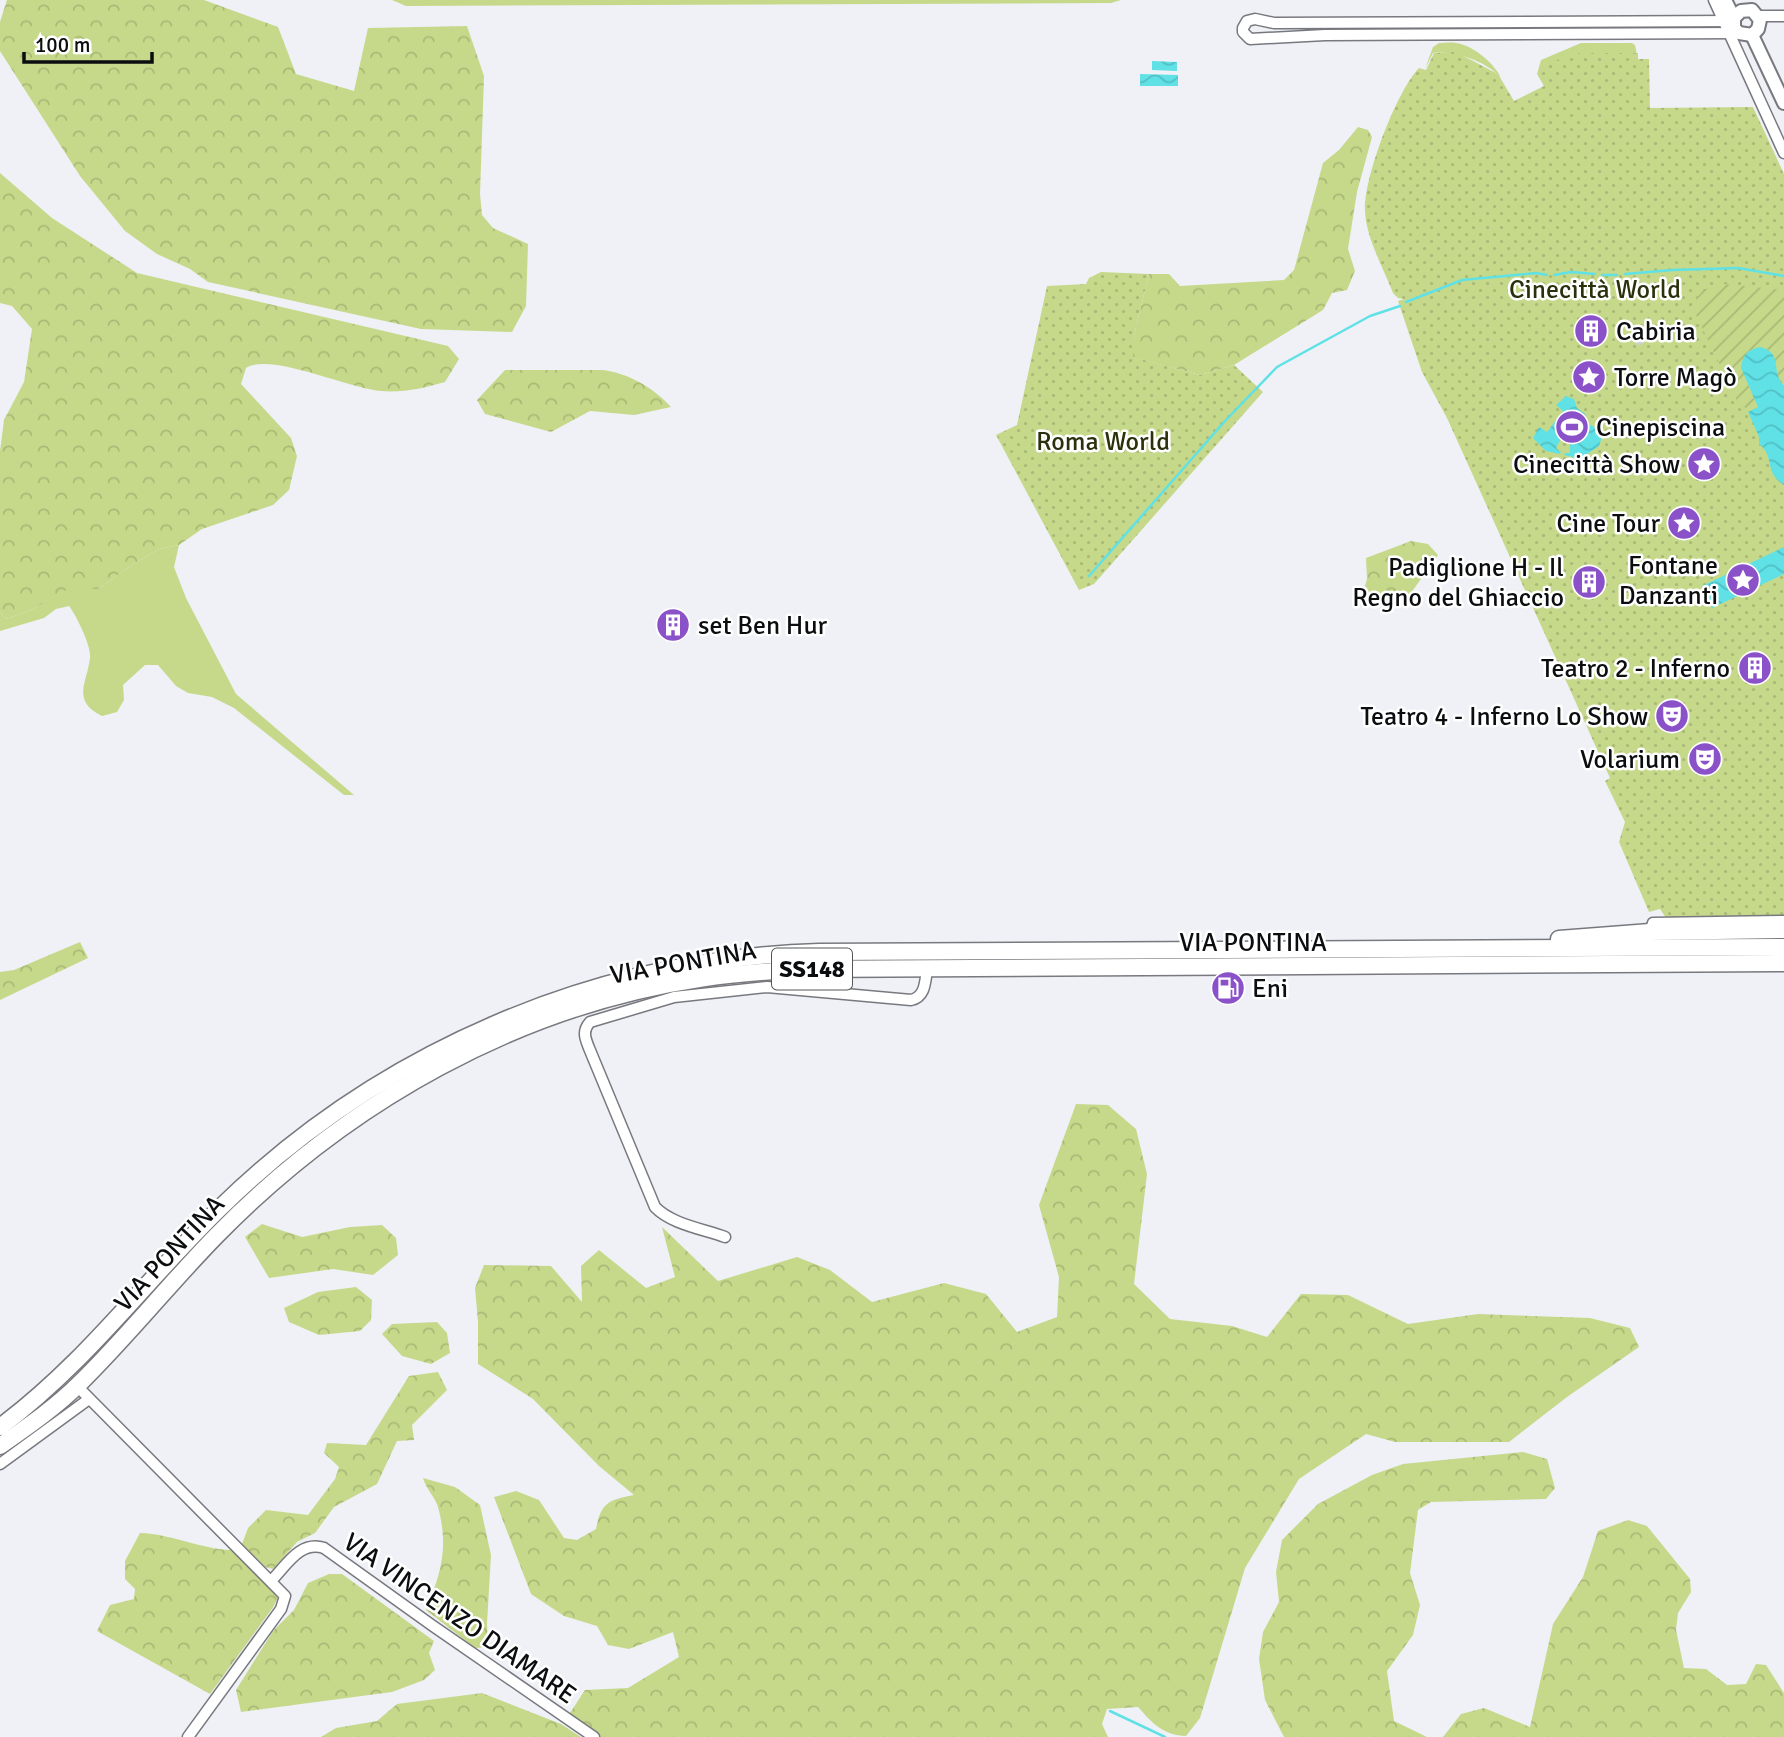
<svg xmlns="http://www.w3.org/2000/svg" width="1784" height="1737" font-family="Signika,sans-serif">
<defs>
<pattern id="forest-crowns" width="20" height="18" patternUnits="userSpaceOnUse" patternTransform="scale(1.75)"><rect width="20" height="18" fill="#c6d98a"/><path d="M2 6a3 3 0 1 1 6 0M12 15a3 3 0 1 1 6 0" fill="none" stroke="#a9b976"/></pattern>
<pattern id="park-dots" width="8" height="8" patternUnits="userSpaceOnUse" patternTransform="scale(1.75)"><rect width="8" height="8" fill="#c6d98a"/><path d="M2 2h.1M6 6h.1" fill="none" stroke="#a9b976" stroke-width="1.8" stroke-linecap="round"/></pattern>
<pattern id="garden-furrows" width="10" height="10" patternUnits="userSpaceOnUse" patternTransform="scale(1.75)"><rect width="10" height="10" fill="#c6d98a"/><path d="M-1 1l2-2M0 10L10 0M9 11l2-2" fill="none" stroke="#a9b976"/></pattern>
<pattern id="water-waves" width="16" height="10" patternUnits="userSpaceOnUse" patternTransform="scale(1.75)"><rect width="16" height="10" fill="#5fe1e6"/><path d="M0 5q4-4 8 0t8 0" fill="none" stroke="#51c0c4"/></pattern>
</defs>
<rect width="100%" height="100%" fill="#eff1f7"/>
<!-- grass -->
<g fill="#c6d98a">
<path d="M392 0H1121L1111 3 406 6Z"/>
<path d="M1439 43C1444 43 1451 42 1456 43 1473 45 1495 64 1501 78 1488 62 1454 50 1433 53L1425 69 1433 47Z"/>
<path d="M1581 43H1632L1635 45 1638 59 1544 86 1537 74 1541 60Z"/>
<path d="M179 545 174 567 186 598 236 694 354 795H344L234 708 212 697 188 693 176 686 158 665H145L123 685 124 700 117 712 102 716C71 701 87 683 90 658 92 647 76 615 69 606L56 609 44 618 0 631V612L6 619 31 610 68 588 98 589 135 563 159 549Z"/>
</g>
<!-- forest -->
<g fill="url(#forest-crowns)">
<path d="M7 0H204L278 27 296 74 354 91 368 28 467 26 484 76 480 194 482 215 493 228 528 244 526 306 512 332 421 329 208 282 190 269 157 254 125 231 80 176 0 51V22Z"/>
<path d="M1358 127 1368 130 1372 137 1357 192 1348 249 1355 271 1347 290 1332 293 1323 310 1234 365 1200 375 1132 357 1135 331 1149 274H1169L1180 286 1284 280 1294 270 1323 163 1339 150Z"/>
<path d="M0 173 52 218 137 273 448 346 459 359 445 382C425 388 402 393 381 391 350 389 270 352 246 368L241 384 291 438 297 456 289 490 273 505 202 529 179 545 159 549 135 563 98 589H68L31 610 6 619 0 612V451L4 420 24 382 32 329 12 306 0 303Z"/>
<path d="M505 370H603C628 373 654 388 671 407L634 415 590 411 551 432 485 414 477 400Z"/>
<path d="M1411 541 1428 544 1438 555 1411 593 1382 604 1362 596 1367 579 1366 558Z"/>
<path d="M80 942 88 958 0 1000V972L14 970Z"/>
<path d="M1076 1104 1108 1105 1136 1129 1147 1174 1134 1284 1170 1319 1232 1326 1267 1337 1301 1294 1348 1295 1408 1324 1478 1314 1590 1318 1630 1328 1639 1347 1567 1397 1509 1442H1395L1366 1434 1299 1479 1245 1568 1200 1718 1186 1736C1163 1735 1153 1724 1138 1707L1107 1709 1102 1724 1108 1737H599L568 1716 585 1690 628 1688 679 1657 673 1632 629 1649 608 1645 597 1626 564 1616 531 1594 494 1497 516 1491 539 1500 564 1538 577 1540 596 1529C601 1502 609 1500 634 1495L599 1466 533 1399 478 1364V1322L475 1288 484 1265 551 1266 582 1302 581 1266 599 1250 646 1288 675 1277 662 1227 718 1281 797 1257 830 1270 872 1302 944 1283 986 1294 1017 1332 1057 1317 1059 1277 1039 1205Z"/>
<path d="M262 1224 302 1237 350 1227 382 1225 396 1238 398 1255 373 1275 333 1269 269 1278 245 1237Z"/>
<path d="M356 1287 372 1300 371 1320 360 1331 319 1335 289 1322 284 1308 318 1292Z"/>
<path d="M437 1322 447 1333 450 1353 431 1364 402 1356 382 1334 392 1324Z"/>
<path d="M438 1372 447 1390 412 1425 414 1440 397 1441 377 1484 334 1507 315 1533 297 1542 273 1569 265 1567 242 1544 248 1528 266 1510 308 1515 335 1479 339 1467 324 1453 327 1443 366 1445 409 1376Z"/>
<path d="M1523 1452 1547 1459 1555 1488 1546 1499 1431 1502 1418 1510 1410 1573 1420 1605 1413 1635 1387 1671 1394 1721 1427 1737H1284L1265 1700 1259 1659 1263 1632 1279 1602 1276 1572 1282 1540 1318 1504 1372 1475 1403 1464Z"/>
<path d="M423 1478 455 1487 480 1505 491 1555 487 1624 488 1647 475 1648 426 1610C441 1573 449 1548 438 1507 435 1497 426 1489 423 1478Z"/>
<path d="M1628 1520 1647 1526 1690 1579 1691 1592 1678 1613 1676 1630 1684 1668 1706 1669 1727 1685 1746 1684 1756 1664 1766 1665 1784 1693V1737H1443L1461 1714 1484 1708 1530 1727 1553 1624 1583 1577 1598 1531Z"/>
<path d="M140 1533C172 1534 200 1549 231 1550L278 1596 274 1606 210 1694 97 1631 110 1605 134 1599 135 1589 125 1579V1561Z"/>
<path d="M329 1574H342L434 1641 429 1653 435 1670 424 1680 392 1692 241 1712 236 1690 273 1631 294 1610 308 1583Z"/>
<path d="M482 1693 561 1724 581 1737H321L336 1728 377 1721 397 1704Z"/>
</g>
<!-- park -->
<g fill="url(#park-dots)">
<path d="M1456 52 1498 74 1514 101 1544 86 1539 75 1544 64 1580 53H1638V59H1649L1650 108 1753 107 1784 174V917L1666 918 1660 909 1649 912 1619 842 1625 822 1605 781 1610 778 1447 418 1422 372 1398 301 1404 299 1398 298 1393 293C1383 267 1367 240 1365 212 1363 179 1396 92 1419 68L1426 70 1434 53Z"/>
<path d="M1101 272 1149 274 1135 331 1133 357 1200 375 1234 365 1263 392 1094 584 1079 590 996 435 1017 425 1047 286 1086 284 1089 278Z"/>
</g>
<!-- garden -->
<path fill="url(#garden-furrows)" d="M1725 284 1784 290V386L1777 374 1778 363 1760 347 1748 351 1741 368 1758 407 1748 412 1745 407 1741 409 1696 315C1693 291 1705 288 1725 284Z"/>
<!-- water -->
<g fill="url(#water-waves)">
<path d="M1152 61 1177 62V71L1152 70Z"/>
<path d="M1140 74 1178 75V86H1140Z"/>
<path d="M1760 347C1784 353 1770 371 1784 386V485C1763 472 1776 457 1759 444V437L1748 412 1758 407 1741 368C1742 356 1748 349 1760 347Z"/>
<path d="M1566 396 1574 399 1577 408 1585 414 1589 424 1599 430 1602 437 1599 446 1580 459 1564 455 1565 453H1570V442L1567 438 1562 437 1556 448 1561 452 1560 454 1546 451 1533 438 1539 427 1547 432 1563 411 1556 405Z"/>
<path d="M1784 547V574L1712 608 1702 586Z"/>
</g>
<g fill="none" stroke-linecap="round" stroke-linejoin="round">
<!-- stream -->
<g stroke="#5fe1e6" stroke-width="2.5">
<path d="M1625 274 1672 270 1738 268 1784 276"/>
<path d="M1554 275 1571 272 1595 274"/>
<path d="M1602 275H1617"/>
<path d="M1406 302 1462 280 1536 273 1547 275"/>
<path d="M1089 576 1225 421 1277 367 1370 316 1400 306"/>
<path d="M1110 1711 1165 1737"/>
</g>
<!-- pedestrian-tunnel -->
<path stroke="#cdcfd4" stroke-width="8" stroke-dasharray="8 4" stroke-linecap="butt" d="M1639 340 1641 344"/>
<!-- minor casing -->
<g stroke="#78797f" stroke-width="13">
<g id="minor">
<path d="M1714 0 1784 153"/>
<path d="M1758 16H1784"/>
<path d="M1734 21 1274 23 1255 19 1247 21 1243 28V32L1250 39 1325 35 1739 33"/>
<path d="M1650 932 1653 923 1784 921"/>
<path d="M725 1237C703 1229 671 1224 655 1207L589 1048C585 1038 582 1031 590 1022L674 997 767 987 911 1000C925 997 925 983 927 970"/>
<path d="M77 1386 285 1596 281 1609 188 1737"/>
<path d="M0 1464 89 1399"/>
<path d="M271 1581C286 1566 300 1540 324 1548L433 1626 594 1737"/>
</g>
</g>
<!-- tertiary casing -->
<g stroke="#78797f" stroke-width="16">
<g id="tertiary">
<path d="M1725 0 1734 18V28L1739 33 1752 35 1758 29 1760 20 1752 10 1741 11 1734 18"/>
<path d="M1752 35 1784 103"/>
</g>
</g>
<!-- trunk casing -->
<g stroke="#78797f" stroke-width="19">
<g id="trunk">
<path d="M1559 939 1650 932 1784 930"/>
<path d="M0 1427C87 1362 144 1282 220 1208 380 1051 596 959 819 952L1784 947"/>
<path d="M0 1446C27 1427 56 1407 79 1384 127 1337 169 1284 216 1236 347 1102 518 1005 705 978 738 973 771 971 805 969L1784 963"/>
</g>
</g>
<!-- minor -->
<use href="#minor" stroke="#fff" stroke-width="10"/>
<!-- tertiary -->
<use href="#tertiary" stroke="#fff" stroke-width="12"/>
<!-- trunk -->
<use href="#trunk" stroke="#fff" stroke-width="16"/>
</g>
<!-- icons -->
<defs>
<g id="building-disc" transform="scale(1.75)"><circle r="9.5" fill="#8b51c8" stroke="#fff"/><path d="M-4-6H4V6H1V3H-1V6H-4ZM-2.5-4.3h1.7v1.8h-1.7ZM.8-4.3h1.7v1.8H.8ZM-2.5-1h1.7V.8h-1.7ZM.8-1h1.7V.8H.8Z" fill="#fff"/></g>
<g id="sight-disc" transform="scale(1.75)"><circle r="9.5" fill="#8b51c8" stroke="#fff"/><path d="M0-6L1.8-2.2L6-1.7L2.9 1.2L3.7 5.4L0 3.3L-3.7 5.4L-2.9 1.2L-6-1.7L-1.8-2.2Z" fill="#fff"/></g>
<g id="stadium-disc" transform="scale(1.75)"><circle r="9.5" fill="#8b51c8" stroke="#fff"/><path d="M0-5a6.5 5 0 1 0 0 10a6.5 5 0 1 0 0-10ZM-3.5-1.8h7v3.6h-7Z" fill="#fff"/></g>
<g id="theatre-disc" transform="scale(1.75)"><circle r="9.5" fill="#8b51c8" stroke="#fff"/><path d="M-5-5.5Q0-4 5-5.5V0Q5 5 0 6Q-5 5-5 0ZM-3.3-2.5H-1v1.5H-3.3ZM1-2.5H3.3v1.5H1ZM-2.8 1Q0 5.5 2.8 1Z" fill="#fff"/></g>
<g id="fuel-disc" transform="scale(1.75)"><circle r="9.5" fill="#8b51c8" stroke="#fff"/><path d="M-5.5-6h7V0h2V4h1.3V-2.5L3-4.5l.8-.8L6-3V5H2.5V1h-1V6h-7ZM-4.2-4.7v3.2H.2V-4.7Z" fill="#fff"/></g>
</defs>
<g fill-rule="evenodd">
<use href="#building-disc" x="1591" y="331"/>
<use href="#sight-disc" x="1589" y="377"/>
<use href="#stadium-disc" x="1572" y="427"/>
<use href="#sight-disc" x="1704" y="464"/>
<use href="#sight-disc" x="1684" y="523"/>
<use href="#sight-disc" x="1743" y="580"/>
<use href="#building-disc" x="1589" y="582"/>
<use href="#building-disc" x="673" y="625"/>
<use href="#building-disc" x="1755" y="668"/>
<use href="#theatre-disc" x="1672" y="716"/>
<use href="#theatre-disc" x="1705" y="759"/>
<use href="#fuel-disc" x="1228" y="988"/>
</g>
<g text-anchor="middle" stroke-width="5" stroke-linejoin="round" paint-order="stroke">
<!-- shield labels -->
<rect fill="#fff" stroke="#555657" stroke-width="2" x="772" y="948.5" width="80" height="41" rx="5"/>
<g font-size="24" font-weight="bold" fill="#0c0d0f">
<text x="812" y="977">SS148</text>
</g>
<!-- park labels -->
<g font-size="26" fill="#2a310c" stroke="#fff">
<text x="1595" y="298">Cinecittà World</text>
<text x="1103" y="450">Roma World</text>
</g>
<!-- poi labels -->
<g font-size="26" fill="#0c0d0f" stroke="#fff" text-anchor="end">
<text x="1616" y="340" text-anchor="start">Cabiria</text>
<text x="1614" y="386" text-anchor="start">Torre Magò</text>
<text x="1596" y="436" text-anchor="start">Cinepiscina</text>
<text x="1680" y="473">Cinecittà Show</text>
<text x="1660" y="532">Cine Tour</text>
<text x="1718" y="574">Fontane<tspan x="1718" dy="30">Danzanti</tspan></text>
<text x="1564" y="576">Padiglione H - Il<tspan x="1564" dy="30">Regno del Ghiaccio</tspan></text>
<text x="698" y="634" text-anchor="start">set Ben Hur</text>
<text x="1730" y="677">Teatro 2 - Inferno</text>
<text x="1648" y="725">Teatro 4 - Inferno Lo Show</text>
<text x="1680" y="768">Volarium</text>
<text x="1252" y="997" text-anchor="start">Eni</text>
</g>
<!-- street labels -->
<g font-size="26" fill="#0c0d0f" stroke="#fff">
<text x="1253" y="951">VIA PONTINA</text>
<text transform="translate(683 962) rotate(-10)" y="9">VIA PONTINA</text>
<text transform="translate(169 1253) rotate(-47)" y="9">VIA PONTINA</text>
<text transform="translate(460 1618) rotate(35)" y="9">VIA VINCENZO DIAMARE</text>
</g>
</g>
<!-- scale -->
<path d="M24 52v10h128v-10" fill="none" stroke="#0c0d0f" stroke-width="3.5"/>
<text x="35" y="52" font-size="21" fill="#0c0d0f" stroke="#ffffff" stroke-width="5" paint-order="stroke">100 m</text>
</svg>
